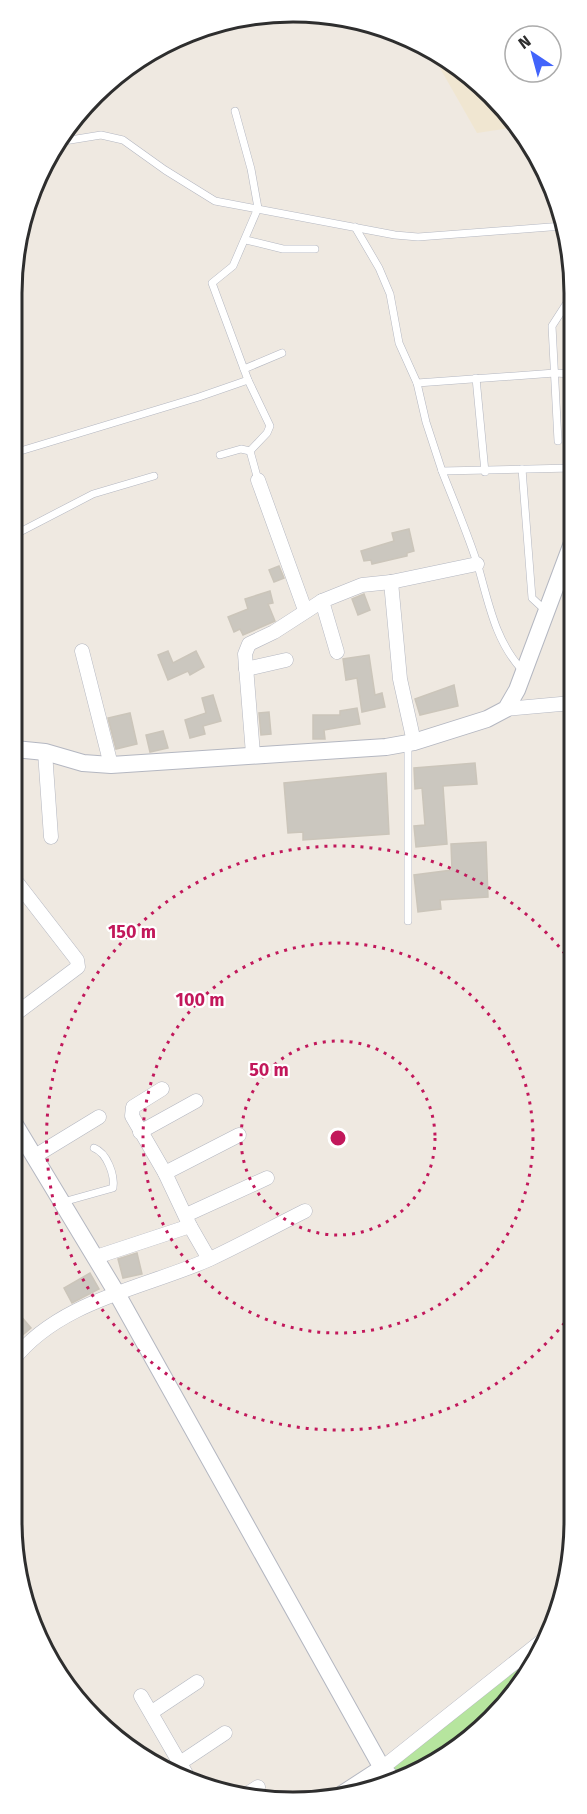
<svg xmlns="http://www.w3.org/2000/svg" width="587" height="1814" font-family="'Fira Sans',sans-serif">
<rect width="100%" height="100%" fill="#efe9e1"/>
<!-- education -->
<path fill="#f0e6d1" d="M428 47 493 95 516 127 477 133Z"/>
<!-- green -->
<path fill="#b6e59e" d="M539 1650 528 1677 450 1754 402 1776 391 1767Z"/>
<!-- building -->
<g fill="#cbc7bf" stroke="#cbc5ba" stroke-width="1.5">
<path d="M409 529 414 551 407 553V556L372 564 371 560 364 561 361 551 394 541 392 533Z"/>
<path d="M279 566 284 578 274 582 269 570Z"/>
<path d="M270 591 273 603 268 604 275 621 243 635 240 629 234 632 228 617 248 609 245 599Z"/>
<path d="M364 594 370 610 358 615 352 599Z"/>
<path d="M168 651 173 663 196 651 204 667 190 675 188 671 168 680 158 655Z"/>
<path d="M369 655 375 695 382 693 385 707 362 712 357 678 346 680 343 659Z"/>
<path d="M454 685 458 706 420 715 415 699Z"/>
<path d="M213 695 221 721 203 726 205 734 190 738 185 720 206 713 202 698Z"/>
<path d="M357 708 360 724 324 730 325 739H313V715H340V711Z"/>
<path d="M269 712 271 734 261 735 259 713Z"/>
<path d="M130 713 137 744 116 749 108 718Z"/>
<path d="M163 731 168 748 150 752 146 735Z"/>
<path d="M475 763 477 784 443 786 447 844 416 847 414 826 425 825 422 788 415 789 414 768Z"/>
<path d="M386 773 389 834 303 840V832L288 833 284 783Z"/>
<path d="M486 842 488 897 440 900 441 909 418 912 414 875 452 870 451 844Z"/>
<path d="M137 1253 142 1274 123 1278 118 1259Z"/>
<path d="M90 1273 99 1289 72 1303 64 1288Z"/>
<path d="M13 1307 31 1328 18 1339 13 1333Z"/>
</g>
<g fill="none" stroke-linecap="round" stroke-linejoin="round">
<!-- service casing -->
<g stroke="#b4b7c1" stroke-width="8">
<g id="service">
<path d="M235 111 251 169 258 208 233 266 212 283 248 380 270 426 267 433 250 451 258 480"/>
<path d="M58 142 101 135 123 140 165 170 215 201 395 235 418 237 563 226"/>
<path d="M355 227 379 268 390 294 399 343 417 383 555 373 572 374"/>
<path d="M246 240 283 249H315"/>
<path d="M244 369 282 353"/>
<path d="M476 378 485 472"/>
<path d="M417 383 426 422 442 471 572 468"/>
<path d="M558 441 552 326 572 295"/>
<path d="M17 452 199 397 248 380"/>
<path d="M220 455 241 449 250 451"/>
<path d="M522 469 532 598 546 611"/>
<path d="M442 471C454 502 468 534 478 566 489 604 495 640 522 670"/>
<path d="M16 534 93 494 154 476"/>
<path d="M408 744V921"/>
<path d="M63 1202 113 1188C115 1175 107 1153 94 1148"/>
<path d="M517 1661 528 1675"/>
</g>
</g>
<!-- minor casing -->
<g stroke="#b4b7c1" stroke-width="15">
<g id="minor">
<path d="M258 480 305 610"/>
<path d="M391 582 400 679 414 742"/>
<path d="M322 601 337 652"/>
<path d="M82 651 111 765"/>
<path d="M246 669 286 660"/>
<path d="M506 709 572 703"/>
<path d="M45 752 51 837"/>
<path d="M253 754 245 654 249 644 274 632 322 601 362 585 391 582 477 564"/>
<path d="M14 1015 78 967 77 960 15 880"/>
<path d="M140 1132 196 1101"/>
<path d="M35 1156 99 1117"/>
<path d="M165 1173 239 1135"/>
<path d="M186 1215 267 1178"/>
<path d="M190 1226 209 1259"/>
<path d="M96 1257 190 1226 165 1173 132 1116 133 1107 162 1089"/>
<path d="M13 1360C60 1300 145 1288 210 1259 242 1244 273 1227 305 1211"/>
<path d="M141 1696 189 1779"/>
<path d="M152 1712 197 1682"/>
<path d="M180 1763 225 1733"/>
<path d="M382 1768 543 1640"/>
<path d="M244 1796 258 1787"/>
</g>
</g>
<!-- tertiary casing -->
<g stroke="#b4b7c1" stroke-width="18">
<g id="tertiary">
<path d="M15 749 45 752 83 763 111 765 386 747 414 742 487 719 506 709 517 690 572 543"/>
<path d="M14 1123 116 1292 382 1768 394 1780"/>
<path d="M342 1794 382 1768"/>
</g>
</g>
<!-- service -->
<use href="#service" stroke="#fff" stroke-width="7"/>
<!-- minor -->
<use href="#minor" stroke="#fff" stroke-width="14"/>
<!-- tertiary -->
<use href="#tertiary" stroke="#fff" stroke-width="16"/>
</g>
<!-- distance rings -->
<g fill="none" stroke="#c2185b" stroke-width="3" stroke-dasharray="3 6">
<circle cx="338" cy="1138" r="97"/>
<circle cx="338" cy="1138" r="195"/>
<path d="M570 1316A292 292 0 1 1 570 960"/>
</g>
<!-- crop -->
<path d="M0 0H587V1814H0ZM293 22H293A271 271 0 0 1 564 293V1521A271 271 0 0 1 293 1792H293A271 271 0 0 1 22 1521V293A271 271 0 0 1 293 22Z" fill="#fff" fill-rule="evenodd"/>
<path fill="none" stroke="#2e2e2e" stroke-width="3" d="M293 22H293A271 271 0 0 1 564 293V1521A271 271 0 0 1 293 1792H293A271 271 0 0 1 22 1521V293A271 271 0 0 1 293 22Z"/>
<circle cx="338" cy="1138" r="9" fill="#c2185b" stroke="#fff" stroke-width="3"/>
<g font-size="18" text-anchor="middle" font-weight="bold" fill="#c2185b" stroke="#fff" stroke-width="4.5" stroke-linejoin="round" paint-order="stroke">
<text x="132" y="938">150 m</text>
<text x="200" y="1006">100 m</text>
<text x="269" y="1076">50 m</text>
</g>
<!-- north arrow -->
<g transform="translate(533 54) rotate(324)"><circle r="28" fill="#ffffff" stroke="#ababab" stroke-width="1.5"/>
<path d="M0-4.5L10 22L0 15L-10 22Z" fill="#4264fb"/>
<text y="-9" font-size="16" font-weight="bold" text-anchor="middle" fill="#2e2e2e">N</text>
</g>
</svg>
